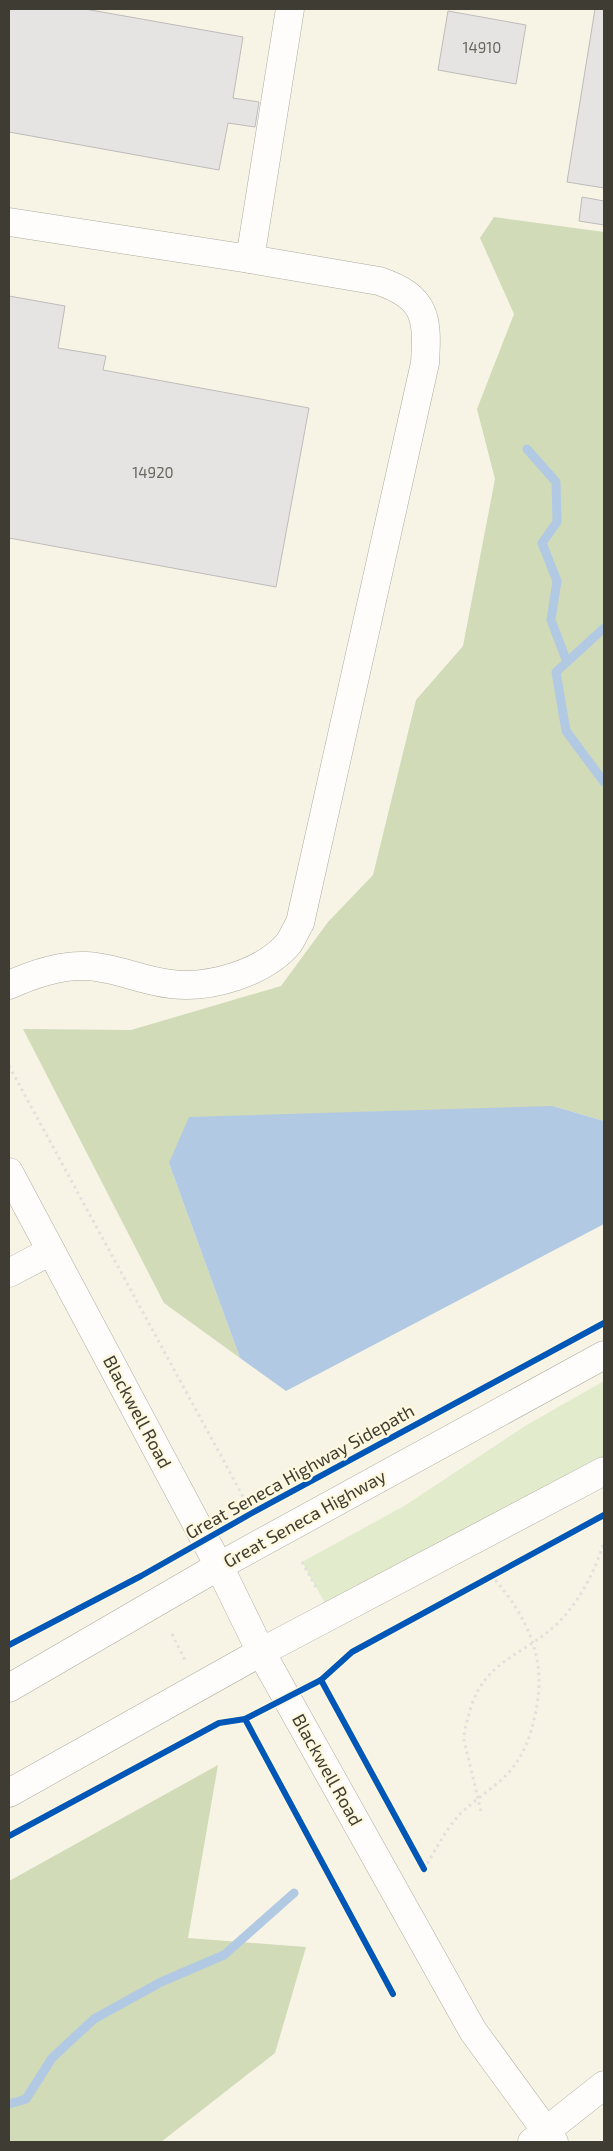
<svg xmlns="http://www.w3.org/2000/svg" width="613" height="2151" font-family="'Exo 2',sans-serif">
<rect width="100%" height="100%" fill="#f7f4e5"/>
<!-- green -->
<path fill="#e2ebcc" d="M604 1381V1456L379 1578 325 1603 302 1562 404 1506 525 1426Z"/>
<!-- forest -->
<g fill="#d1dbb8">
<path d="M494 217 604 232V1121L553 1106 169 1163 240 1358 164 1303 23 1029 131 1030 281 986 328 922 373 875 416 700 463 646 495 479 477 409 514 314 480 238Z"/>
<path d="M218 1765 188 1938 306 1947 275 2053 161 2142H9V1881Z"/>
</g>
<!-- water -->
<path fill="#b1c9e2" d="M553 1106 604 1121V1224L286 1391 240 1358 169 1163 189 1117Z"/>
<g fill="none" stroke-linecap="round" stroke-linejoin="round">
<!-- stream -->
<g stroke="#b1c9e2" stroke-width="9">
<path d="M527 449 556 482 557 522 542 543 557 581 551 620 567 662"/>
<path d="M604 628 556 672 566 731 604 782"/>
<path d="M9 2104 26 2099 52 2058 94 2019 161 1982 224 1955 294 1893"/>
</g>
</g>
<!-- building -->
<g fill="#e6e4e2" stroke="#bebcba">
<path d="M9 9H85L243 37 233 98 259 102 255 127 228 123 219 170 9 132Z"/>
<path d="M595 9H604V188L567 182Z"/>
<path d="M448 11 526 25 516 84 438 70Z"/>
<path d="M582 197 604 201V225L579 221Z"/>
<path d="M9 296 65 306 58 348 106 356 103 370 309 408 276 587 9 538Z"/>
</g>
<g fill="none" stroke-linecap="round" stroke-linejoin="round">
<!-- minor casing -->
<g stroke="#aeaba0" stroke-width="29">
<g id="minor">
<path d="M9 222 250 259 290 9"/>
<path d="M9 985C31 975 61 965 86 966 115 967 142 981 171 984 209 989 264 973 289 943 293 937 296 929 300 923L425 363C428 317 426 297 379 281L250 259"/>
<path d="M9 1172 219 1566 261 1652 473 2031 554 2142"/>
<path d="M9 1273 51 1251"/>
<path d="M532 2142 604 2085"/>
</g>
</g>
<!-- major casing -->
<g stroke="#aeaba0" stroke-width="29">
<g id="major">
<path d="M9 1688 219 1566 604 1355"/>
<path d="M9 1793 261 1652 604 1471"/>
</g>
</g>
<!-- path -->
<g stroke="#e1e0dc" stroke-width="3" stroke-dasharray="2.5 4" stroke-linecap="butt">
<path d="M9 1066 252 1513"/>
<path d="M302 1562 317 1589"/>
<path d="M172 1634 185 1660"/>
<path d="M481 1811 464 1740C464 1728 468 1718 471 1707 486 1660 524 1655 557 1624 579 1602 595 1572 604 1542"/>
<path d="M424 1869C435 1851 445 1831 459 1815 475 1799 496 1787 511 1770 524 1754 531 1735 535 1715 548 1659 528 1618 492 1576"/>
</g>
<!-- minor -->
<use href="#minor" stroke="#fefdfb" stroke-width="28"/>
<!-- major -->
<use href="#major" stroke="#fefdfb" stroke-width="28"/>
<!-- cycleway casing -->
<g stroke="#fef8de" stroke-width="9">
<g id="cycleway">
<path d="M9 1645 141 1576 252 1513 604 1323"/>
<path d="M321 1680 424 1869"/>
<path d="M245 1719 393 1994"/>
<path d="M9 1836 219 1723 245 1719 321 1680 352 1652 604 1515"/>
</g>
</g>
<!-- cycleway -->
<use href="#cycleway" stroke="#0057b8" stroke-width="6"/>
</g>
<g text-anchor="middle" stroke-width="4.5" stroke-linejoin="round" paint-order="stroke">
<!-- number labels -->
<g font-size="15" fill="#69675f">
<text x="482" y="53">14910</text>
<text x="153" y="478">14920</text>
</g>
<!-- street labels -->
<g font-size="18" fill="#3f3d33" stroke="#fef8de">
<text transform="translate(137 1412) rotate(62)" y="6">Blackwell Road</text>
<text transform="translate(300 1472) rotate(-29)" y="6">Great Seneca Highway Sidepath</text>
<text transform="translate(305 1519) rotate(-29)" y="6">Great Seneca Highway</text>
<text transform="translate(327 1770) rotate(61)" y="6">Blackwell Road</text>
</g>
</g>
<!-- border -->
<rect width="613" height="2151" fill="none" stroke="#3f3d33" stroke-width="20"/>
</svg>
